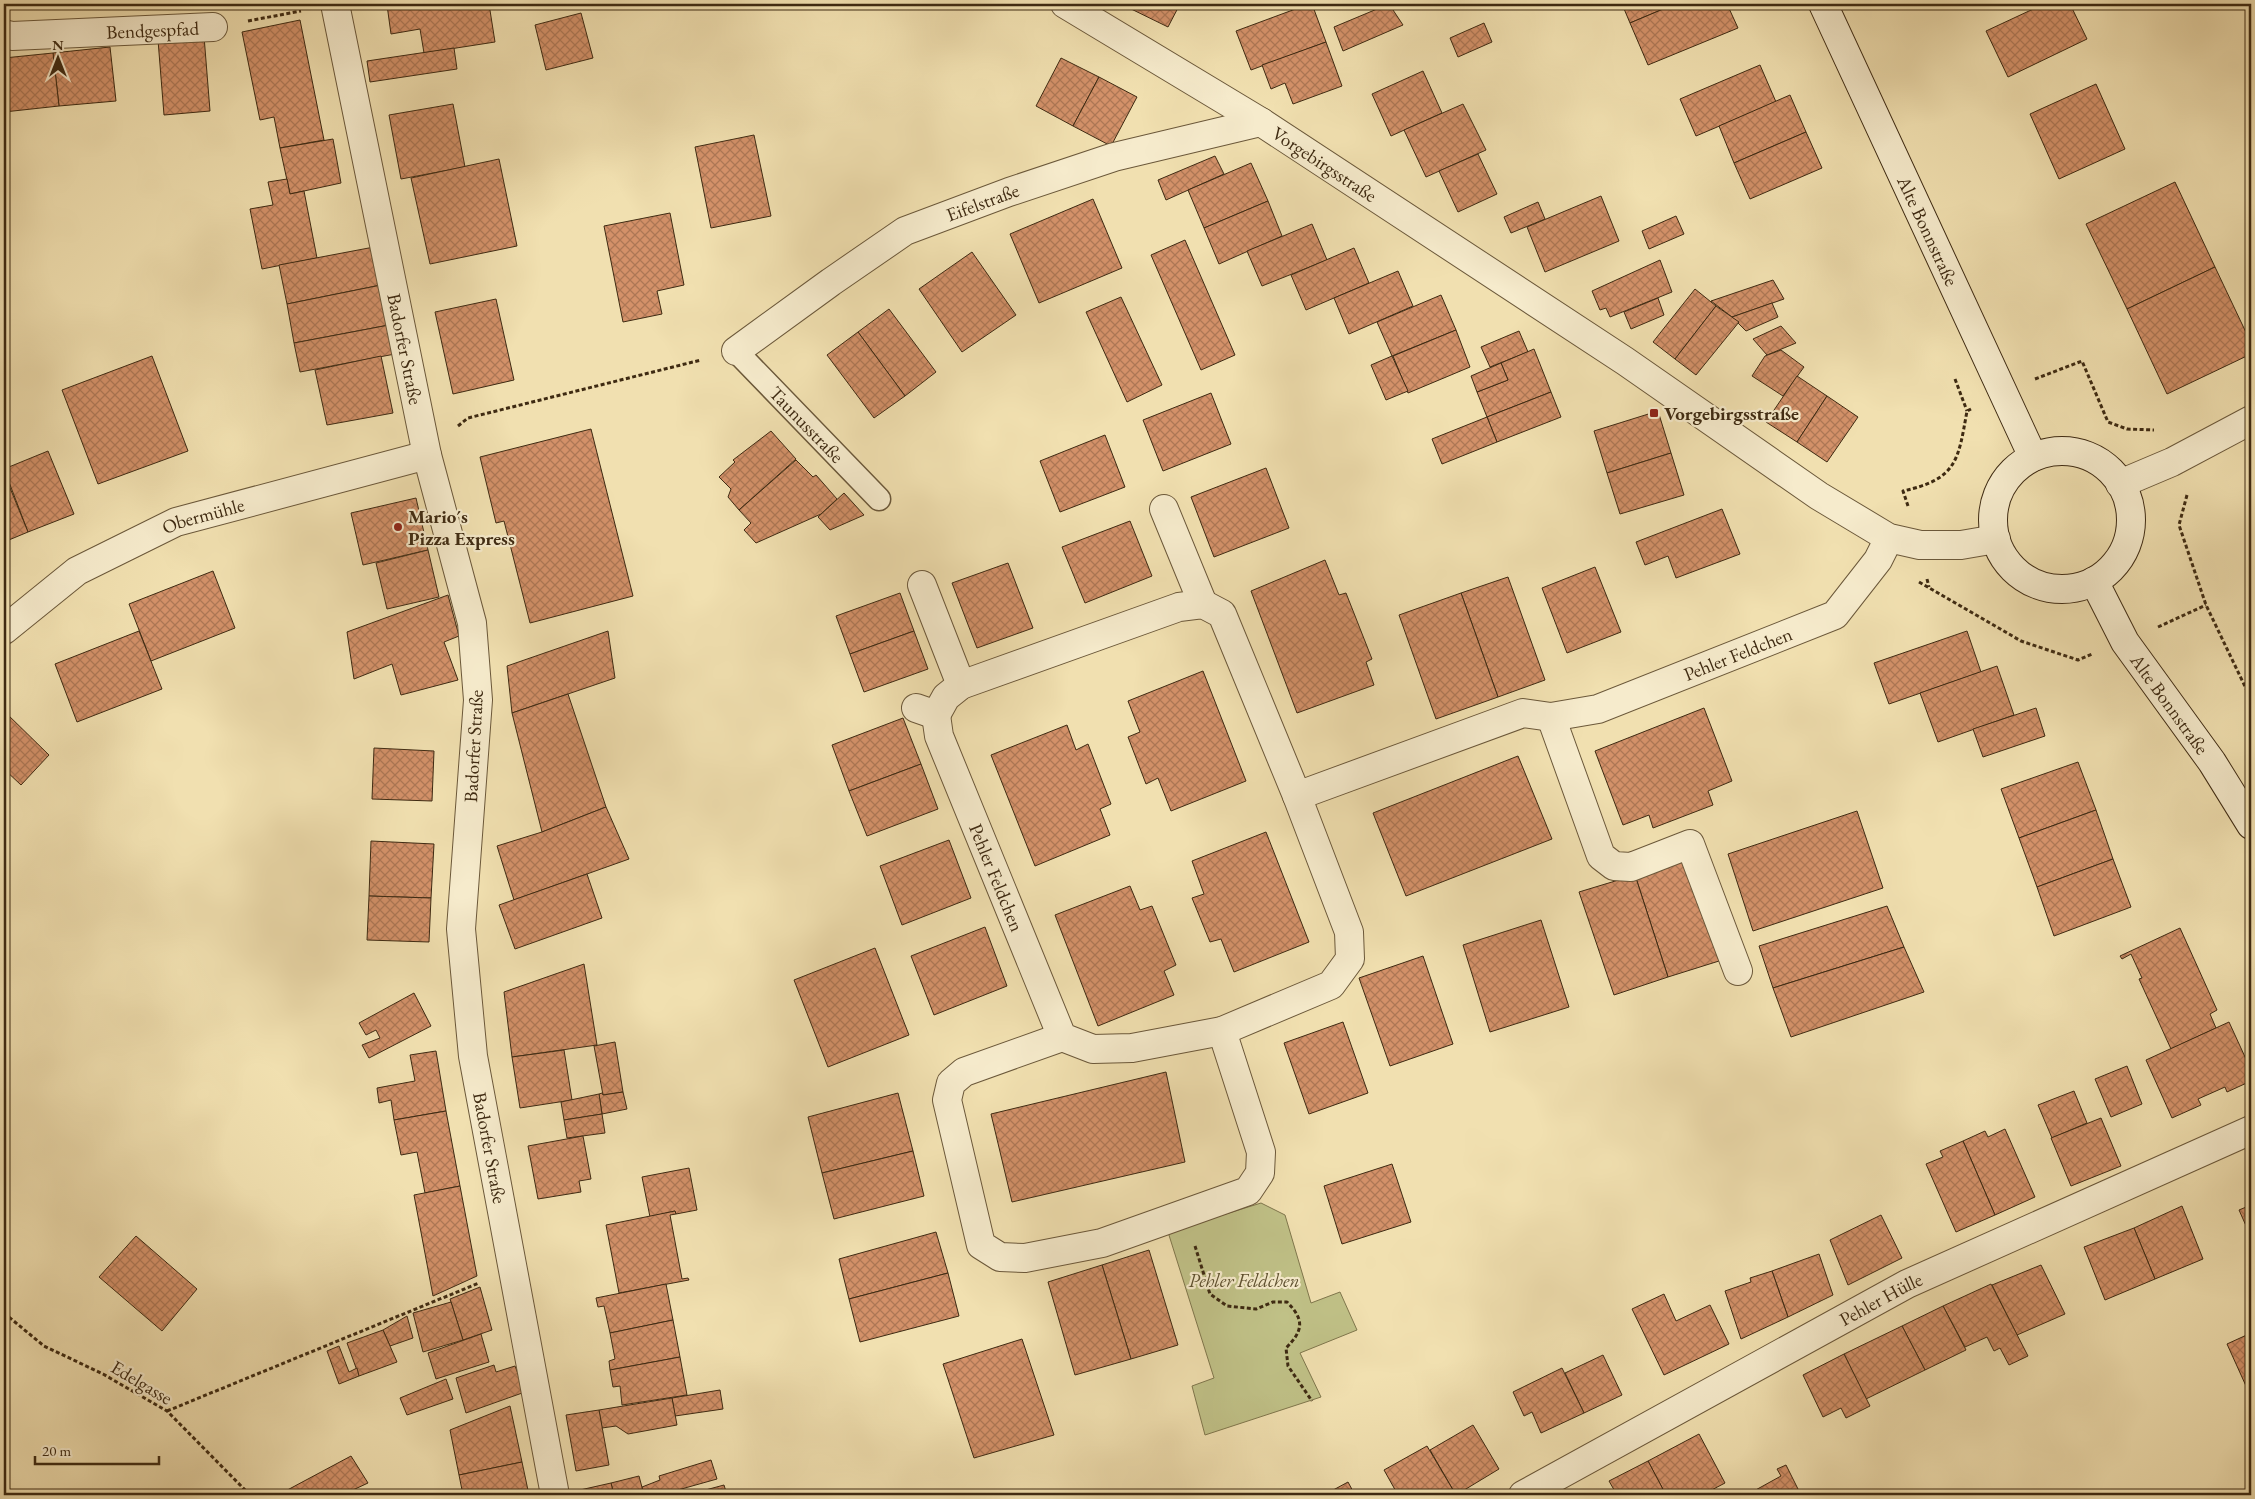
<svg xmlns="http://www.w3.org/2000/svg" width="2255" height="1499" font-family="'EB Garamond',serif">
<defs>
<pattern id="building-cross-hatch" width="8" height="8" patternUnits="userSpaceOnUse" patternTransform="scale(1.25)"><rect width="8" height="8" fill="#d39169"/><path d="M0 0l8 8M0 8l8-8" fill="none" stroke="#ad7755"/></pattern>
</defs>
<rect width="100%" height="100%" fill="#f1e0b0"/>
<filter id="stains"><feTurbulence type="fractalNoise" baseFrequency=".004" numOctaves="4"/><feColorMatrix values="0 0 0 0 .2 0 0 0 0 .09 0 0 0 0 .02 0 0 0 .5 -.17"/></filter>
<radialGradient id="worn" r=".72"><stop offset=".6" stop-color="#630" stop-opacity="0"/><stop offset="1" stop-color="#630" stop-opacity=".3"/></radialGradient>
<!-- green -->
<path fill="#c0c187" stroke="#7f764c" d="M1261 1203 1285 1215 1311 1303 1340 1292 1357 1330 1300 1353 1321 1397 1205 1435 1192 1386 1214 1378 1168 1232Z"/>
<!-- building -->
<g fill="url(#building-cross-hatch)" stroke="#3e2a12">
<path d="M398 4H489L495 42 424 53 420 29 391 34 387 5Z"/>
<path d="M1121 4H1180L1168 27Z"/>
<path d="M1309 4H1312L1326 42 1251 70 1236 31Z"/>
<path d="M1389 4 1403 25 1343 51 1334 27Z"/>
<path d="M1622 4H1675L1630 23Z"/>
<path d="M1675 4H1727L1738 28 1648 65 1630 23Z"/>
<path d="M2044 4H2070L2087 39 2008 77 1986 31Z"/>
<path d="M581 13 593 58 546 70 535 25Z"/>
<path d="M300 20 324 140 280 148 274 117 260 120 242 32Z"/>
<path d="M1484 23 1492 42 1458 57 1450 38Z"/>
<path d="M204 36 210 111 164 115 158 40Z"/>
<path d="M1326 42 1342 86 1293 104 1285 83 1271 89 1262 65Z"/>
<path d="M110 47 116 101 59 106 53 53Z"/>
<path d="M454 48 457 69 370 82 367 61Z"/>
<path d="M53 53 59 106 4 112V58Z"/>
<path d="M1061 58 1099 77 1073 126 1036 106Z"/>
<path d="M1760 65 1776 102 1696 136 1680 99Z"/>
<path d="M1423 71 1442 113 1391 136 1372 94Z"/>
<path d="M1099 77 1137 97 1111 146 1073 126Z"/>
<path d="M2096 84 2125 149 2059 179 2030 114Z"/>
<path d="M1790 95 1806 132 1734 163 1719 126Z"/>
<path d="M453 104 465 167 401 179 389 115Z"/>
<path d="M1463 104 1486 150 1426 177 1404 130Z"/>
<path d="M1806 132 1822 168 1750 199 1734 163Z"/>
<path d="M754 135 771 216 711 228 695 147Z"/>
<path d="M333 139 341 183 290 194 280 148Z"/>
<path d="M1478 154 1497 194 1458 212 1439 171Z"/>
<path d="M1215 156 1224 174 1166 200 1158 180Z"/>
<path d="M499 159 517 246 430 264 411 178Z"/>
<path d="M1251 163 1268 201 1204 228 1188 190Z"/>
<path d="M287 179 290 194 304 191 317 258 262 269 250 209 273 205 268 182Z"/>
<path d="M2175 182 2215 267 2127 309 2086 224Z"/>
<path d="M1601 196 1619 241 1545 272 1527 227Z"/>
<path d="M1093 199 1122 268 1039 303 1010 234Z"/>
<path d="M1268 201 1282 236 1219 264 1204 228Z"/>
<path d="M1538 202 1545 219 1511 233 1504 217Z"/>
<path d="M670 213 684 285 657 291 662 314 623 322 604 226Z"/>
<path d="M1676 216 1684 234 1649 249 1642 231Z"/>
<path d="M1312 224 1327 260 1262 286 1247 251Z"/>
<path d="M1185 240 1235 355 1201 370 1151 255Z"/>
<path d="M374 247 381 285 287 304 279 265Z"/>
<path d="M1354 248 1369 283 1306 310 1291 275Z"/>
<path d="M972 252 1016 315 962 352 919 289Z"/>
<path d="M1660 260 1672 292 1610 317 1606 308 1600 310 1592 291Z"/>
<path d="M2215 267 2251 343V354L2167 394 2127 309Z"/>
<path d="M1398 271 1413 306 1349 334 1334 298Z"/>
<path d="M1773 280 1784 299 1732 317 1711 301Z"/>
<path d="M381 285 389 325 294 343 287 304Z"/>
<path d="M1695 289 1716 306 1675 359 1653 342Z"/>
<path d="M1441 295 1456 330 1392 356 1377 322Z"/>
<path d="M1121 297 1162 385 1127 402 1086 312Z"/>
<path d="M1658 298 1664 315 1631 329 1624 312Z"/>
<path d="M496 299 514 380 453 394 435 312Z"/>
<path d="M1772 303 1778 317 1746 331 1732 317Z"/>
<path d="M1716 306 1739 322 1696 375 1675 359Z"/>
<path d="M889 309 936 372 905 396 858 332Z"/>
<path d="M389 325 395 354 300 372 294 343Z"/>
<path d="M1781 326 1796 343 1767 355 1753 339Z"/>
<path d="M1456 330 1470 367 1408 393 1393 356Z"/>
<path d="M1519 331 1528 352 1490 367 1481 347Z"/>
<path d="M858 332 905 396 874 418 827 355Z"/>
<path d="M1534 349 1551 392 1487 417 1477 392 1508 380 1501 363Z"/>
<path d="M1781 350 1804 367 1783 396 1752 376 1765 356Z"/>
<path d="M152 356 188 451 98 484 62 390Z"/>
<path d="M381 356 393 413 327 425 315 370Z"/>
<path d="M1392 356 1408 391 1386 400 1371 365Z"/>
<path d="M1501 363 1508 380 1477 392 1471 376Z"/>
<path d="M1797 376 1827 396 1797 442 1766 422Z"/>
<path d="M1551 392 1561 417 1497 442 1487 417Z"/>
<path d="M1211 393 1231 444 1163 471 1143 420Z"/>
<path d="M1827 396 1858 417 1827 462 1797 442Z"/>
<path d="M1658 411 1671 453 1607 473 1594 431Z"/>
<path d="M1487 417 1497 442 1442 464 1432 439Z"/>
<path d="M591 429 633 596 530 623 504 521 496 523 480 457Z"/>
<path d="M771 431 796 459 739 510 728 497 731 489 719 477 735 462 733 460Z"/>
<path d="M1105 435 1125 487 1060 512 1040 461Z"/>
<path d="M48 451 74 514 28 532 4 469Z"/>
<path d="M1671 453 1684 495 1620 514 1607 473Z"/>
<path d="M796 460 813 477 816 475 837 499 821 514 756 543 744 530 751 523 739 510Z"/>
<path d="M1266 468 1289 528 1214 557 1191 497Z"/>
<path d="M4 473 28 532 4 542Z"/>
<path d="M844 493 864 515 830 530 818 517Z"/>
<path d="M416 498 428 550 363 565 351 513Z"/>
<path d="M1722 509 1740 554 1676 578 1668 556 1645 565 1636 542Z"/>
<path d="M1130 521 1152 576 1085 603 1062 547Z"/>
<path d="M428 550 439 597 387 609 376 563Z"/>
<path d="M1325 560 1339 595 1346 593 1372 659 1366 662 1374 685 1297 713 1251 591Z"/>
<path d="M1008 563 1033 628 977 648 952 583Z"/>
<path d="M1595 567 1621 632 1567 653 1542 588Z"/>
<path d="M213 571 235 628 151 661 129 604Z"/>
<path d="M1508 577 1545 680 1498 697 1461 593Z"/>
<path d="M900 593 914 631 850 654 836 616Z"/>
<path d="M1461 593 1498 697 1436 719 1399 615Z"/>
<path d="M448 595 459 636 444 642 458 680 401 695 392 664 354 679 347 632Z"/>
<path d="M139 631 162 689 77 722 55 664Z"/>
<path d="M608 631 615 678 512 713 507 666Z"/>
<path d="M914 631 928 669 864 692 850 654Z"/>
<path d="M1967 631 1981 672 1889 704 1874 663Z"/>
<path d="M1997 666 2014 715 1938 742 1920 693Z"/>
<path d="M1203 671 1246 781 1171 811 1158 778 1146 784 1128 737 1140 732 1128 701Z"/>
<path d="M568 694 606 807 542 832 512 713Z"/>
<path d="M1704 708 1732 781 1708 791 1713 805 1653 828 1649 815 1623 825 1595 751Z"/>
<path d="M2036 708 2045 736 1983 757 1973 729Z"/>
<path d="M4 711 49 755 21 785 4 769Z"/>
<path d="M903 718 921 764 849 791 832 745Z"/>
<path d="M1067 725 1076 750 1088 744 1111 804 1100 809 1110 835 1035 866 991 755Z"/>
<path d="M374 748 434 751 432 801 372 799Z"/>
<path d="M1518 756 1552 839 1406 896 1373 813Z"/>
<path d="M2078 762 2096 810 2019 838 2001 789Z"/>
<path d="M921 764 938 809 867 836 849 791Z"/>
<path d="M606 807 629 859 514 900 497 846 542 832Z"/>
<path d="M2096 810 2113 859 2037 887 2019 838Z"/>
<path d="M1857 811 1883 888 1753 931 1728 854Z"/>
<path d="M1266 832 1309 942 1234 972 1221 939 1210 942 1192 898 1204 894 1192 861Z"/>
<path d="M949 840 971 898 902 925 880 866Z"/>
<path d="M371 841 434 844 431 898 369 896Z"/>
<path d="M1685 859 1719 961 1668 977 1635 875Z"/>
<path d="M2113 859 2131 907 2054 936 2037 887Z"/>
<path d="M587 874 602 918 515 949 499 905Z"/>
<path d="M1635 875 1668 977 1614 995 1579 892Z"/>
<path d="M1130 886 1140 910 1152 906 1176 965 1164 971 1174 995 1098 1026 1055 915Z"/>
<path d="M369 896 431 898 429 942 367 940Z"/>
<path d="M1887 906 1904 947 1773 988 1759 946Z"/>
<path d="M1541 920 1569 1007 1490 1032 1463 945Z"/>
<path d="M985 927 1007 986 934 1015 911 956Z"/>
<path d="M2180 928 2217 1010 2210 1014 2216 1028 2171 1049 2139 979 2142 978 2131 954 2122 959 2120 956Z"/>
<path d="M1904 947 1924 992 1791 1037 1773 988Z"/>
<path d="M875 948 909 1035 828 1067 794 980Z"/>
<path d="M1423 956 1453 1044 1390 1066 1359 978Z"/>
<path d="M584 964 597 1045 512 1057 504 992Z"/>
<path d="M414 993 431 1026 369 1058 362 1045 380 1038 376 1030 366 1035 359 1023Z"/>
<path d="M1343 1022 1368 1093 1309 1114 1284 1043Z"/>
<path d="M2229 1022 2251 1070V1081L2227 1092 2225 1087 2198 1099 2201 1105 2172 1118 2146 1060Z"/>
<path d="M615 1042 623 1092 603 1095 594 1046Z"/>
<path d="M564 1050 572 1100 520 1108 512 1057Z"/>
<path d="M436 1051 446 1111 394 1120 391 1100 379 1103 377 1088 415 1081 410 1055Z"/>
<path d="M2127 1066 2142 1104 2111 1117 2095 1079Z"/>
<path d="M1166 1072 1185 1162 1012 1202 991 1114Z"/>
<path d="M2074 1091 2087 1123 2052 1138 2038 1105Z"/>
<path d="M623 1092 627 1109 602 1114 599 1094 602 1093 603 1095Z"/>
<path d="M898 1093 913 1151 822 1173 808 1117Z"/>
<path d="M599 1094 602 1114 564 1120 561 1102Z"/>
<path d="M446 1111 460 1186 425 1193 417 1152 401 1155 394 1120Z"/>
<path d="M602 1114 605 1133 567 1138 564 1120Z"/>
<path d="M2101 1118 2121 1166 2071 1186 2051 1138Z"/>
<path d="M2005 1129 2035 1197 1995 1215 1963 1141 1985 1131 1988 1137Z"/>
<path d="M583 1136 591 1179 579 1181 581 1192 538 1199 528 1146Z"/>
<path d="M1963 1141 1995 1215 1956 1232 1926 1164 1943 1157 1940 1151Z"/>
<path d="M913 1151 924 1196 834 1219 822 1173Z"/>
<path d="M1392 1164 1411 1222 1342 1244 1324 1186Z"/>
<path d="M689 1168 697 1210 676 1214 675 1211 650 1217 642 1177Z"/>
<path d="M460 1186 477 1276 433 1296 414 1195Z"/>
<path d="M2251 1205V1237L2239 1210Z"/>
<path d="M2182 1206 2203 1259 2155 1279 2134 1228Z"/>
<path d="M675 1211 676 1214 670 1215 682 1279 688 1278 689 1280 619 1293 606 1225Z"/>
<path d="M1881 1215 1902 1258 1848 1285 1830 1240Z"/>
<path d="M2134 1228 2155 1279 2105 1300 2084 1247Z"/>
<path d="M936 1232 948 1273 849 1299 839 1259Z"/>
<path d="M136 1236 197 1289 162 1331 99 1277Z"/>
<path d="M1149 1250 1178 1345 1131 1359 1102 1265Z"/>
<path d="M1819 1254 1833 1295 1788 1317 1772 1271Z"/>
<path d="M1102 1265 1131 1359 1075 1375 1048 1282Z"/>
<path d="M2041 1265 2065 1314 2017 1335 1992 1285Z"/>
<path d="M1772 1271 1788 1317 1741 1339 1725 1291 1751 1282 1750 1278Z"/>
<path d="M948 1273 959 1316 860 1342 849 1299Z"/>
<path d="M666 1284 673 1320 610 1333 604 1306 598 1307 596 1298Z"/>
<path d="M1991 1284 2028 1356 2009 1365 2000 1348 1994 1351 1987 1337 1965 1347 1943 1306Z"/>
<path d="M480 1287 492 1330 463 1340 450 1299Z"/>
<path d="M1664 1294 1676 1321 1710 1305 1729 1344 1664 1375 1632 1309Z"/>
<path d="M451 1302 463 1340 423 1352 413 1313Z"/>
<path d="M1943 1306 1966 1350 1925 1370 1902 1326Z"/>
<path d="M407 1316 413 1338 390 1346 383 1330Z"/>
<path d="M673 1320 680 1357 610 1370 609 1361 615 1359 610 1333Z"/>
<path d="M1902 1326 1925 1370 1866 1399 1844 1354Z"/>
<path d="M383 1330 397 1362 359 1376 347 1343Z"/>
<path d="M2251 1333V1383L2246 1386 2227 1344Z"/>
<path d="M481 1334 489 1362 436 1379 428 1353Z"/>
<path d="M1022 1339 1054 1435 974 1458 943 1364Z"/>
<path d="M339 1346 349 1372 357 1368 359 1376 339 1384 327 1351Z"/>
<path d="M1844 1354 1870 1406 1846 1418 1841 1408 1823 1417 1803 1375Z"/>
<path d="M1603 1355 1622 1395 1584 1413 1565 1373Z"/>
<path d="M680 1357 687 1395 622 1405 620 1386 613 1387 610 1370Z"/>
<path d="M494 1365 496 1372 515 1366 525 1392 466 1413 456 1378Z"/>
<path d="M1562 1368 1584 1413 1541 1433 1532 1412 1524 1416 1513 1392Z"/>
<path d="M446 1379 453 1399 407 1415 400 1398Z"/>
<path d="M720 1390 723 1409 675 1416 672 1398Z"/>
<path d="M672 1398 677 1425 628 1434 616 1426 602 1428 599 1410Z"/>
<path d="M510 1406 522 1462 459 1475 450 1430Z"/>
<path d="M599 1410 609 1465 576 1471 566 1415Z"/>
<path d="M1473 1425 1499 1469 1456 1495 1430 1450Z"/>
<path d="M1699 1434 1725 1483 1702 1495H1666L1648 1461Z"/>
<path d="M1427 1446 1456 1495H1398L1384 1470Z"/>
<path d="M351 1456 368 1483 342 1495H278Z"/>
<path d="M711 1460 717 1479 660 1495H644L642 1487 660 1480 659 1476Z"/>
<path d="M1648 1461 1666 1495H1617L1609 1481Z"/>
<path d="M522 1462 529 1495H463L459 1475Z"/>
<path d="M1786 1465 1801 1495H1753L1752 1492 1781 1476 1777 1469Z"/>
<path d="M639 1476 644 1495H614L611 1483Z"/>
<path d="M1348 1482 1355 1495H1324Z"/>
<path d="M611 1483 614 1495H581L580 1490Z"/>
<path d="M724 1485 727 1495H687Z"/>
</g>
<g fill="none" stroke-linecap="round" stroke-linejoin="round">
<!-- service casing -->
<g stroke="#6b583a" stroke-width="25">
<g id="service">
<path id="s1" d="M736 351 879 499"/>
</g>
</g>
<!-- minor casing -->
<g stroke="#6b583a" stroke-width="30">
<g id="minor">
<path id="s2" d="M335 4 427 455 472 623 478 700 461 929 473 1056 555 1495"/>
<path id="s3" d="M1065 4 1261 122 1625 361 1819 496 1889 538 1920 545H1961L1996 539"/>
<path id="s4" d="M4 34 12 36 213 27"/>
<path id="s5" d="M736 351 831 282 905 231 1009 192 1114 157 1261 122"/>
<path d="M2120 484 2172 462 2251 420"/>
<path d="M1164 509 1203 604"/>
<path d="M922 585 961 685"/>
<path id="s6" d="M4 630 77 571 176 522 427 455"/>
<path id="s7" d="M916 708 936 715 946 697 961 685 1179 607 1203 604 1222 614 1297 796 1523 713 1551 717 1598 709 1835 615 1878 560 1889 538"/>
<path id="s8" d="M936 715 939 736 1062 1037 1093 1049 1132 1048 1222 1031 1331 985 1350 959 1349 932 1297 796"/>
<path d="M1551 717 1601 856 1614 866 1631 867 1690 844 1738 971"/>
<path d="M1062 1037 964 1072 951 1083 947 1100 981 1245 1000 1257 1025 1258 1102 1243 1248 1191 1260 1173 1261 1152 1222 1031"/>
<path id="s9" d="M1523 1495 1907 1284 2251 1130"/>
</g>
</g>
<!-- secondary casing -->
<g stroke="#3e2a12" stroke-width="30">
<g id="secondary">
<path id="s10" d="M1823 4 2033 457"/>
<circle cx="2062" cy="520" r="69"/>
<path id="s11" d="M2094 581 2125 642 2212 762 2251 825"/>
</g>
</g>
<!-- path -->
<g stroke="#3e2a12" stroke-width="3" stroke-dasharray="4 2.5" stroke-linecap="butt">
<path d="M248 21 301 11"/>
<path d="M1955 379 1967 411"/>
<path d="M2035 379 2082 361 2108 422 2127 429 2154 430"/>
<path d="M458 426 468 418 701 360"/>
<path d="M2187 495 2179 525 2206 605 2251 699"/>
<path d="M1908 506 1903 491C1957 479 1958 461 1967 411L1971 409"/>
<path d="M1927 579 1929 587"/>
<path d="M1919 582 2021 641 2078 660 2092 654"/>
<path d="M2158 627 2206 605"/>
<path d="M1195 1246 1210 1294 1227 1306 1256 1309 1273 1302H1287C1305 1320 1303 1331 1286 1348L1288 1366 1312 1401"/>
<path d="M4 1313 44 1346 103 1374 167 1411 250 1495"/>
<path d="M167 1411 479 1283"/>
</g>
<!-- service -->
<use href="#service" stroke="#f6ebcc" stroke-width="22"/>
<!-- minor -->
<use href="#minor" stroke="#f6ebcc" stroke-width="28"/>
<!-- secondary -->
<use href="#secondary" stroke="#f6ebcc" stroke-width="28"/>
</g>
<!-- markers -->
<g fill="#8f2418" stroke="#f6ebcc" stroke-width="2">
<rect x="1649" y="408" width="10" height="10" rx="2.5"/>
<circle cx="398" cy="527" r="5"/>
</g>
<g text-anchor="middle" stroke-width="4.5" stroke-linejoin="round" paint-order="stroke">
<!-- street labels -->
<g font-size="19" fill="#3e2a12" stroke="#f6ebcc">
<text dy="7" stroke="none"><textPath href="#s4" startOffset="149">Bendgespfad</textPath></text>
<text dy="7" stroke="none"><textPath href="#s3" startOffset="305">Vorgebirgsstraße</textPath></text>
<text dy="7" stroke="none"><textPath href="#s5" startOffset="290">Eifelstraße</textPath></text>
<text dy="7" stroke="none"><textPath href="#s10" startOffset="250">Alte Bonnstraße</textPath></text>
<text dy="7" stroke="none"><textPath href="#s2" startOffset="352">Badorfer Straße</textPath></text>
<text dy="7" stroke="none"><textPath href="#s1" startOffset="102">Taunusstraße</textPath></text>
<text dy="7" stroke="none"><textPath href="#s6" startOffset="232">Obermühle</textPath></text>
<text dy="7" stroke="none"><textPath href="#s7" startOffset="1002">Pehler Feldchen</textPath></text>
<text dy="7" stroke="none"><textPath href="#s11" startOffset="145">Alte Bonnstraße</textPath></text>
<text transform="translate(473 746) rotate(-87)" y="7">Badorfer Straße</text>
<text dy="7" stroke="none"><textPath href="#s8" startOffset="174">Pehler Feldchen</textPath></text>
<text dy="7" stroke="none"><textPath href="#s2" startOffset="1162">Badorfer Straße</textPath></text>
<text dy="7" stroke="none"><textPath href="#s9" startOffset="408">Pehler Hülle</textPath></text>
<text transform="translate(142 1382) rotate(31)" y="7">Edelgasse</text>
</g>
<!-- poi labels -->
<g font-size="19" font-weight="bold" fill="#3e2a12" stroke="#f6ebcc" text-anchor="start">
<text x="1664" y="420">Vorgebirgsstraße</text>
<text x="408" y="523">Mario´s<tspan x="408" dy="22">Pizza Express</tspan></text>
</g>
<!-- park labels -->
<g font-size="19" font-style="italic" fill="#5e502f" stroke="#f6ebcc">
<text x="1244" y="1287">Pehler Feldchen</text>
</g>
</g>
<!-- margin -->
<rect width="2255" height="1499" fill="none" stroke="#f1e0b0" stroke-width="20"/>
<rect x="5" y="5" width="2245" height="1489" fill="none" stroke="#3e2a12" stroke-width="2.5"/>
<rect x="10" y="10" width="2235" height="1479" fill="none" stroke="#3e2a12"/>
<!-- north arrow -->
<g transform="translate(58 58)" stroke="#f6ebcc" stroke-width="4" paint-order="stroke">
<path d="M0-4L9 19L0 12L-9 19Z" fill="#3e2a12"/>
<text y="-8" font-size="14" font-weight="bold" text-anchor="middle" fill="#3e2a12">N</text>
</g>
<!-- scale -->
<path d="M35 1456v8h124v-8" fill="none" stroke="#3e2a12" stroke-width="2.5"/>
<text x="42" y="1456" font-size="15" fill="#3e2a12" stroke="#f6ebcc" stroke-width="4" paint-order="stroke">20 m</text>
<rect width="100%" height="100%" filter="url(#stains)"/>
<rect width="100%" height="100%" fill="url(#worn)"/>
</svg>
